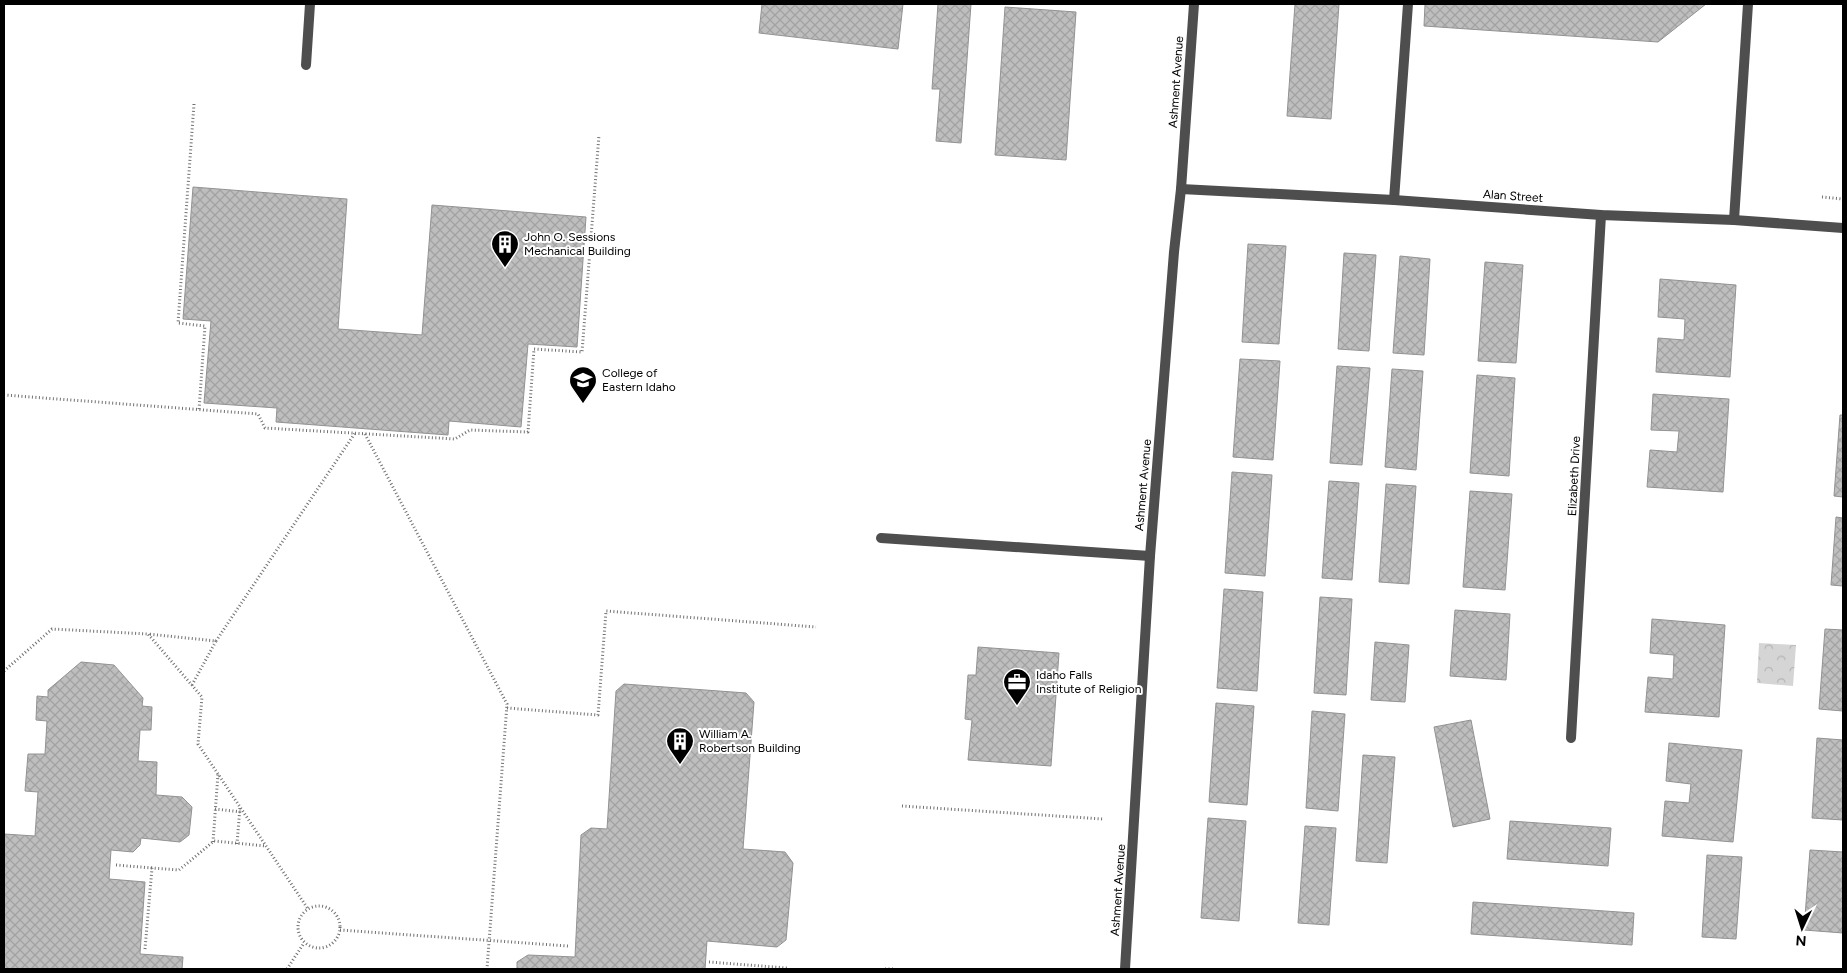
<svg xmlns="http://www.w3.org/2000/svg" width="1847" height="973" font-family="Figtree,sans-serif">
<defs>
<pattern id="park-crowns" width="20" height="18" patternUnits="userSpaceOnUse" patternTransform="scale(1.25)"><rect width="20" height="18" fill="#d5d5d5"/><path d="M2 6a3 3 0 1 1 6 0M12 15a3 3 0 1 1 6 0" fill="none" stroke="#b5b5b5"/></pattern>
<pattern id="building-cross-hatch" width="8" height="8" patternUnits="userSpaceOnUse" patternTransform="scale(1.25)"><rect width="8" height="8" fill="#bebebe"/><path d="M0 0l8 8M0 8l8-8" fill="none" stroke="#a2a2a2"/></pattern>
</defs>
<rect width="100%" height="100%" fill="#fff"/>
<!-- park -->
<path fill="url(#park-crowns)" d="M1759 643 1796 645 1793 686 1757 683Z"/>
<!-- building -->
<g fill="url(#building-cross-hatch)" stroke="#929292">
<path d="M762 4H903L898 49 759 33Z"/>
<path d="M938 4H971L961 143 936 141 940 89H932Z"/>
<path d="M1295 4H1339L1331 119 1287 116Z"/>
<path d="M1425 4H1706L1658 42 1424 26Z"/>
<path d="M1005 7 1076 12 1066 160 995 155Z"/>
<path d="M193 187 347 199 338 329 422 335 432 205 586 217 577 347 528 344 521 427 449 421 448 435 276 422 277 408 204 403 211 321 183 319Z"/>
<path d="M1248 244 1286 246 1279 344 1242 342Z"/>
<path d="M1344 253 1376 255 1369 351 1338 349Z"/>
<path d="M1400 256 1430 259 1424 355 1393 353Z"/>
<path d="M1485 262 1523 265 1516 363 1478 361Z"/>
<path d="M1660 279 1736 285 1730 377 1656 372 1658 338 1684 340 1685 319 1658 317Z"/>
<path d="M1240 359 1280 361 1273 460 1233 457Z"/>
<path d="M1337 366 1370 368 1362 465 1330 463Z"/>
<path d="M1392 369 1423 371 1416 470 1385 467Z"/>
<path d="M1477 375 1515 378 1509 476 1470 473Z"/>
<path d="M1653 394 1729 399 1723 492 1647 487 1650 450 1677 452 1679 431 1651 430Z"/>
<path d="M1840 415H1843V497L1834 496Z"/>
<path d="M1232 472 1272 475 1265 576 1225 573Z"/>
<path d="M1329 481 1359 483 1352 580 1322 578Z"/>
<path d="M1386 484 1416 486 1409 584 1379 582Z"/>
<path d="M1470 491 1512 494 1505 590 1463 587Z"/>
<path d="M1836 517 1843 518V586L1831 585Z"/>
<path d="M1224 589 1263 592 1257 691 1217 688Z"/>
<path d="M1320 597 1352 599 1346 695 1314 693Z"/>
<path d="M1455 610 1510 614 1506 680 1450 676Z"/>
<path d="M1652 619 1725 625 1719 717 1645 712 1648 677 1673 679 1674 655 1650 653Z"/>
<path d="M1825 629 1843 630V711L1819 709Z"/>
<path d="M1375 642 1409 645 1405 702 1371 700Z"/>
<path d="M978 647 1059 653 1051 766 968 760 972 720 965 719 968 675H976Z"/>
<path d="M81 662 114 665 143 698 142 706 152 707 151 730H140L138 761 157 762 156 795 182 797 192 807 189 835 180 842 141 838 140 845 133 852 111 850 109 879 145 882 140 954 183 957 182 969H4V834L35 836 38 792 25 791 28 754H45L47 721 36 720 37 696 48 697V690Z"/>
<path d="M624 684 746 693 754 702 743 849 785 852 793 863 786 940 777 947 707 941 705 969H517V962L528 955 575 957 581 835 591 828 607 829 616 691Z"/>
<path d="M1216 703 1254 706 1247 805 1209 802Z"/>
<path d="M1312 711 1345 714 1338 811 1306 808Z"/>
<path d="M1471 720 1490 819 1453 827 1434 727Z"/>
<path d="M1817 738 1843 740V820L1812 818Z"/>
<path d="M1669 743 1742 750 1733 842 1662 836 1665 801 1689 803 1691 784 1666 781Z"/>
<path d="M1363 755 1395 757 1387 863 1356 861Z"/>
<path d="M1208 818 1246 821 1239 921 1201 918Z"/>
<path d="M1510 821 1611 828 1608 866 1507 859Z"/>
<path d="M1305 826 1336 828 1329 925 1298 923Z"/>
<path d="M1810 850 1843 852V933L1804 930Z"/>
<path d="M1707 855 1742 857 1736 939 1702 937Z"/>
<path d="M1473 902 1634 913 1632 945 1471 934Z"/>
</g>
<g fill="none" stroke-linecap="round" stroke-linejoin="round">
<!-- path -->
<g stroke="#707070" stroke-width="3" stroke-dasharray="1 2.5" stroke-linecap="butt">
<path d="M194 104 178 323 205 326 199 410"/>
<path d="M1822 197 1843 199"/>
<path d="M4 395 258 414 265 428 455 439 470 430 528 432 534 349 582 352 599 135"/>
<path d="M365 434 507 704 487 969"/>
<path d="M216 641 355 433"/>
<path d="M4 671 52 629 148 634"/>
<path d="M192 685 216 641 148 634 202 697 198 744 308 909"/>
<path d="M507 708 598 715 606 611 816 627"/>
<path d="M902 806 1103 819"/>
<path d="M215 809 242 812"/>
<path d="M213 842 218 774"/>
<path d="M237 844 240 807"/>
<path d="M116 865 152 868"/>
<circle cx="319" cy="927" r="21"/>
<path d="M340 930 568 946"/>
<path d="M145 949 152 868 179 870 214 841 266 846"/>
<path d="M709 962 787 968"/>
<path d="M287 969 304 943"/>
<path d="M885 969H893"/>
</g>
<!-- service -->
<g stroke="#4e4e4e" stroke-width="10">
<path d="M306 65 310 4"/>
<path d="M1394 200 1408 4"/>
<path d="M1734 220 1748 4"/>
<path d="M881 538 1150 556"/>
</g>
<!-- minor -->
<g stroke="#4e4e4e" stroke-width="10">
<path d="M1181 189 1394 200 1601 215 1734 220 1843 228"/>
<path d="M1571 738 1601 215"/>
</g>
<!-- tertiary -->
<path stroke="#4e4e4e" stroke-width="10" d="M1125 969 1150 556 1174 252 1181 189 1194 4"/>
</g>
<!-- icons -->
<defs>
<g id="building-pin" transform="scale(1.4375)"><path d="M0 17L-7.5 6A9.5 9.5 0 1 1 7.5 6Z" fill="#000" stroke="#fff"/><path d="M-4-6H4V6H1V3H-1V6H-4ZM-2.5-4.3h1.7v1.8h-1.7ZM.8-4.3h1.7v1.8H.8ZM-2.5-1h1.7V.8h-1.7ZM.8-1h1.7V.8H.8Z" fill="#fff"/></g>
<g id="university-pin" transform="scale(1.4375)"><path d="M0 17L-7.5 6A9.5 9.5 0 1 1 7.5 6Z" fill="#000" stroke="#fff"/><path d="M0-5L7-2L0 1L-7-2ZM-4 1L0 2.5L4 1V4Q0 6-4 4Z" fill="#fff"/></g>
<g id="office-pin" transform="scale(1.4375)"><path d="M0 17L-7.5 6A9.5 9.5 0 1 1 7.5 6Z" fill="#000" stroke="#fff"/><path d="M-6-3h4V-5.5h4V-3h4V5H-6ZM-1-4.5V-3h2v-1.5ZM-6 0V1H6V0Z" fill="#fff"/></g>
</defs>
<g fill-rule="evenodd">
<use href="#building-pin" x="505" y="244"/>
<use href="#university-pin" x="583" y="380"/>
<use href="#office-pin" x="1017" y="682"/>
<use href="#building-pin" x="680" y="741"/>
</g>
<g text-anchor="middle" stroke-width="4" stroke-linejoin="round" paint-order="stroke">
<!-- street labels -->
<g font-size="12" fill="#000" stroke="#fff">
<text transform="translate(1176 82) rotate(-86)" y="4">Ashment Avenue</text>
<text transform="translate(1513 196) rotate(4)" y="4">Alan Street</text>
<text transform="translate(1574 476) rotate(-87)" y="4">Elizabeth Drive</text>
<text transform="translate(1143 485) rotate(-85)" y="4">Ashment Avenue</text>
<text transform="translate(1118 890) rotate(-86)" y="4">Ashment Avenue</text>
</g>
<!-- poi labels -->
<g font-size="12" fill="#000" stroke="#fff" text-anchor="start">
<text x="524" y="241">John O. Sessions<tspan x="524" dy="14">Mechanical Building</tspan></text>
<text x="602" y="377">College of<tspan x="602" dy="14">Eastern Idaho</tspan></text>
<text x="1036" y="679">Idaho Falls<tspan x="1036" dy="14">Institute of Religion</tspan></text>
<text x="699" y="738">William A.<tspan x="699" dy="14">Robertson Building</tspan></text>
</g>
</g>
<!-- border -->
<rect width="1847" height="973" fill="none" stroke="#000000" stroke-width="10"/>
<!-- north arrow -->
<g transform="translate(1802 928) rotate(184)" stroke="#ffffff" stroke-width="4" paint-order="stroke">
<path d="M0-4L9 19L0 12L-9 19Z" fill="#000000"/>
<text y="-8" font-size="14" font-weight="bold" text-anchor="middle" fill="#000000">N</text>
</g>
</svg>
